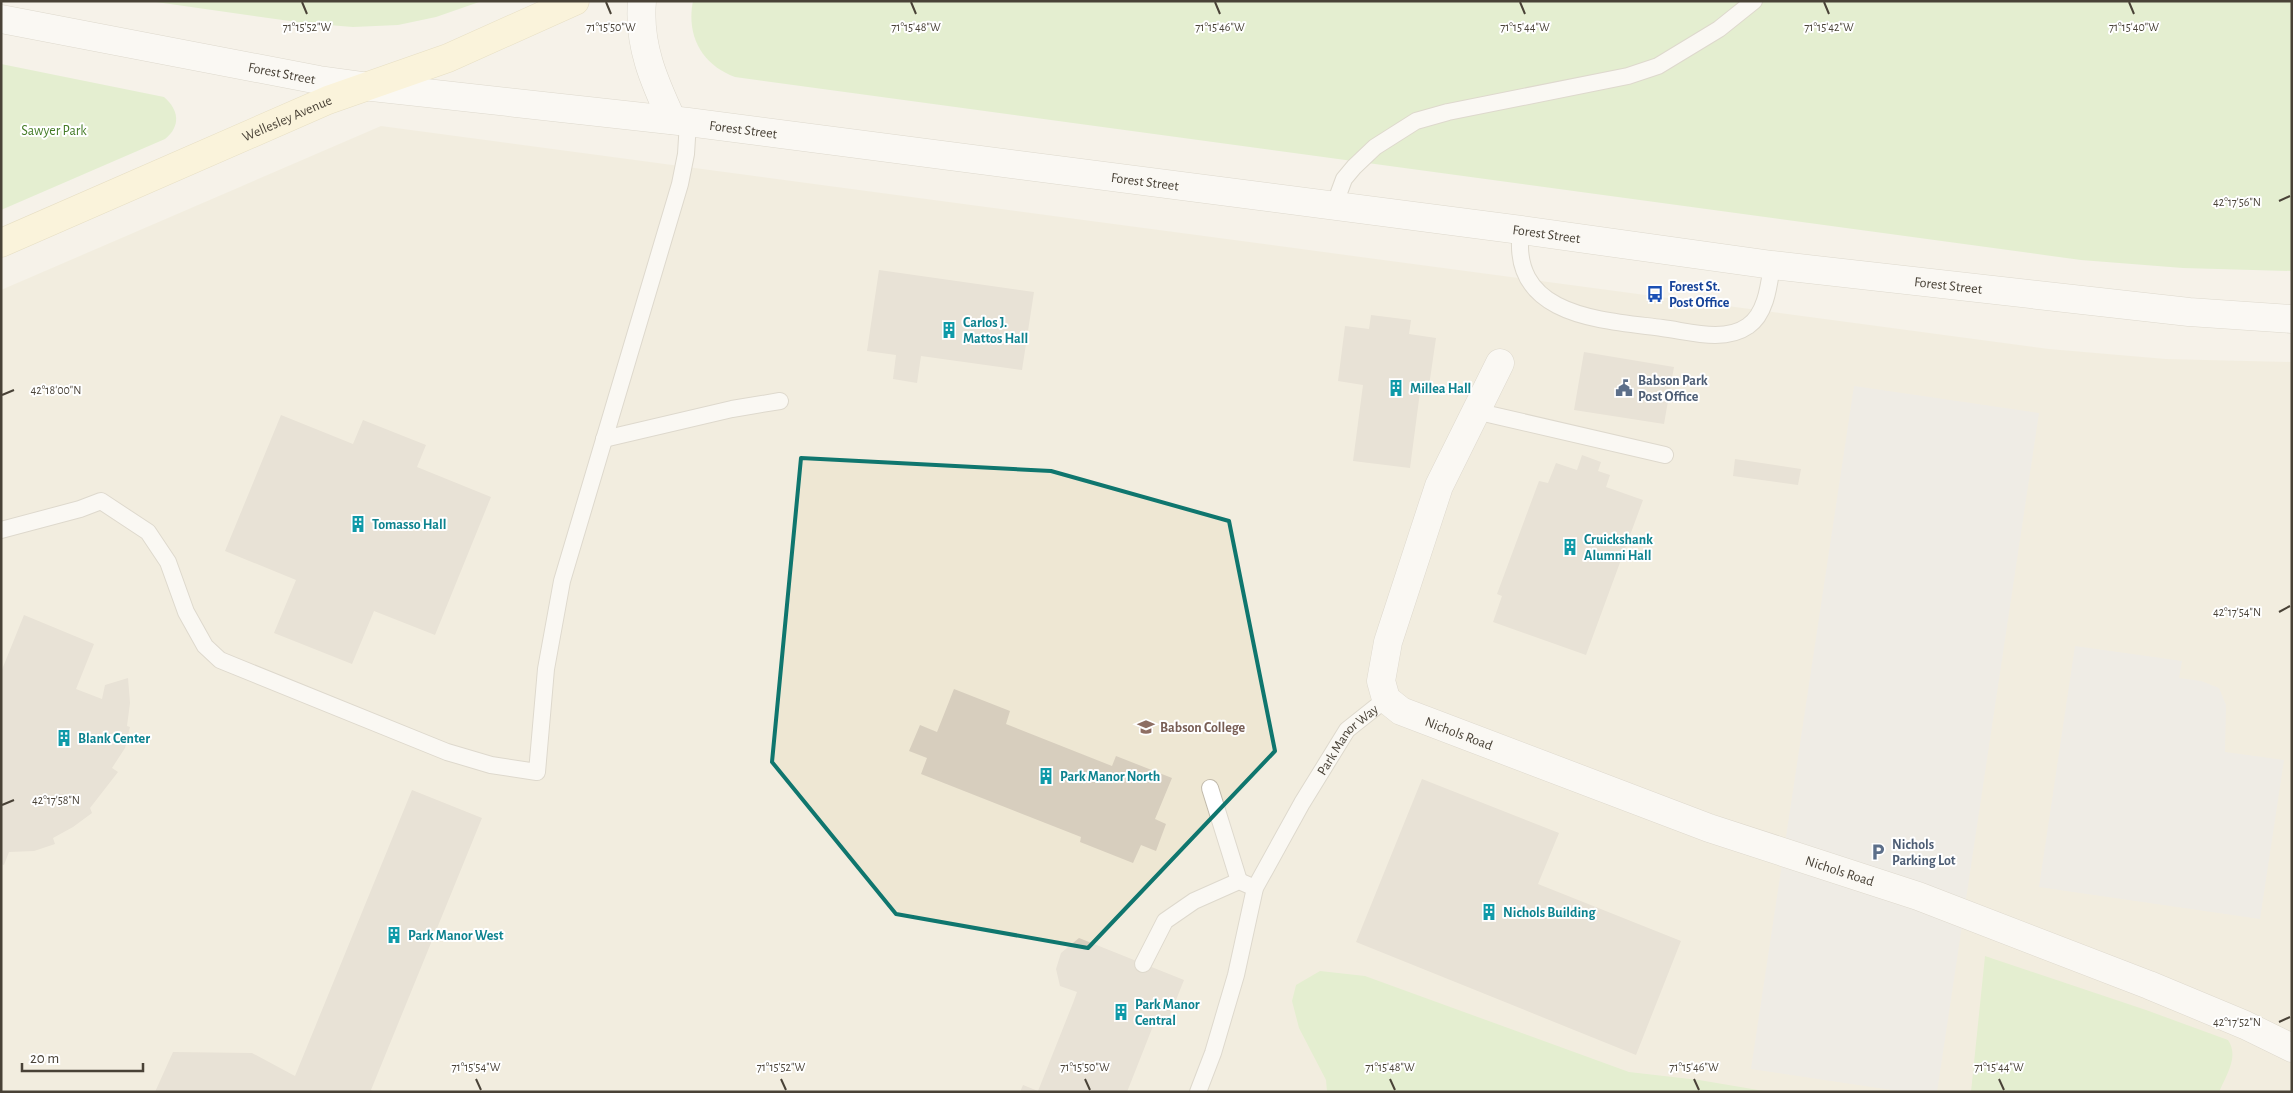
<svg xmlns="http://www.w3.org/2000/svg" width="2293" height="1093" font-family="'Alegreya Sans',sans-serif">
<rect width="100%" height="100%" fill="#f5f2e9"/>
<!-- education -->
<path fill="#eee7d3" d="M381 126 2049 349 2166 359 2292 362V1092H1V290Z"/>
<!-- green -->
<g fill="#cee9b1">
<path d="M149 1H482L436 17 398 25 353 27 304 23Z"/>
<path d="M693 1H2292V271L2183 268 2081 260 735 77C702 65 686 36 693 1Z"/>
<path d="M1 64 164 97C179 110 181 126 165 139L1 210Z"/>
<path d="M1985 956 2146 1010 2228 1040C2239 1056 2227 1074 2220 1090L2219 1092H1971Z"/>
<path d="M1320 971 1365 976 1629 1072 1699 1080 1770 1092H1327L1326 1080 1299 1028 1292 1001 1296 985Z"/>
</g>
<!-- parking -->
<g fill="#e6e4e1">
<path d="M1854 386 2039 413 1937 1092H1905L1751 1069Z"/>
<path d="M2075 646 2182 661 2179 678 2201 681 2219 688 2226 705 2225 752 2284 760 2260 919 2039 887Z"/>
</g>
<!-- building -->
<g fill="#d7cebe">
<path d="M879 270 1034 292 1022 370 921 356 917 383 893 379 896 355 867 351Z"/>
<path d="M1371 315 1411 320 1409 334 1436 338 1428 393 1420 392 1410 468 1353 461 1363 385 1338 381 1345 326 1369 329Z"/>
<path d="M1584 352 1674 367 1664 424 1574 410Z"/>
<path d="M281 415 353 444 363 420 426 445 417 467 491 497 435 635 374 611 352 664 274 633 296 580 225 551Z"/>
<path d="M1582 455 1601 462 1598 471 1610 475 1606 487 1643 500 1586 655 1493 622 1502 596 1497 594 1539 481 1548 483 1556 463 1577 470Z"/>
<path d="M1735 459 1801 469 1798 485 1733 476Z"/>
<path d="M24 615 94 644 76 689 102 699 105 685 128 678 130 703 127 726 130 727 125 748 112 768 118 772 90 808 92 813 73 827 53 838 55 844 34 851 9 852 4 865 1 864V672Z"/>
<path d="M954 689 1010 711 1006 724 1112 766 1116 756 1172 778 1155 819 1166 824 1156 851 1141 845 1133 863 1080 842 1081 837 921 774 927 758 909 751 920 725 937 732Z"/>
<path d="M1422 779 1559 833 1538 884 1681 941 1636 1055 1356 942Z"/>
<path d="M412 790 482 818 371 1090 375 1092H155L173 1052 252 1053 295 1076Z"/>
<path d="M1079 938 1184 980 1166 1025 1155 1021 1127 1092H1020L1023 1085 1038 1091 1073 1003 1077 992 1060 986 1056 969 1061 953Z"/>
</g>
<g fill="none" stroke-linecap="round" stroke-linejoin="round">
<!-- service casing -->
<g stroke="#c1baab" stroke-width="18">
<g id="service">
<path d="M1334 206 1344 179 1354 167 1375 147 1416 121 1448 112 1628 76 1658 66 1719 29 1754 1"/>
<path d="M1521 230C1509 317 1601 320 1662 328 1688 331 1724 343 1748 326 1766 314 1769 285 1772 265"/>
<path d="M1475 411 1665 455"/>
<path d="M604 439 732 409 780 401"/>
<path d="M1 530 80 509 101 501 148 532 168 562 186 612 205 646 220 660 447 752 491 765 537 772 546 669 562 581 680 184 686 154 688 122"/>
<path d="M1210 788 1239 881"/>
<path d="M1143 964 1165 921 1194 901 1239 881 1255 888"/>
<path id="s1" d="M1198 1092 1213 1053 1236 975 1255 888 1302 803 1347 730 1386 699"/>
</g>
</g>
<!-- minor casing -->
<g stroke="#c1baab" stroke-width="29">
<g id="minor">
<path id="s2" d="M1500 363 1439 486 1388 642 1381 681 1386 699 1401 711 1709 828 1918 896 2149 985 2245 1025 2292 1048"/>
</g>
</g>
<!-- tertiary casing -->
<g stroke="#c1baab" stroke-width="29">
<g id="tertiary">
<path d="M642 1C638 45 654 81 672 120"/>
<path id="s3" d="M1 19 319 80 363 86 688 122 1521 230 1772 265 2189 312 2292 319"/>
</g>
</g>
<!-- secondary casing -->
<g stroke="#d5c798" stroke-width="29">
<g id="secondary">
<path id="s4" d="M1 243 328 100 448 58 575 1"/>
</g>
</g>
<!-- service -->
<use href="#service" stroke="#fff" stroke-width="16"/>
<!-- minor -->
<use href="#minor" stroke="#fff" stroke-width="28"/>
<!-- tertiary -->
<use href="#tertiary" stroke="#fff" stroke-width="28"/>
<!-- secondary -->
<use href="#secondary" stroke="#fff4c9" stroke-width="28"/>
</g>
<!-- marked area -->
<path d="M0 0H2293V1093H0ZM801 458 1051 471 1229 521 1275 751 1088 948 896 914 772 762Z" fill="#f5f2e9" fill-opacity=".55" fill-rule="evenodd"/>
<path fill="none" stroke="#0f766e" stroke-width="4" stroke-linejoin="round" d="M801 458 1051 471 1229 521 1275 751 1088 948 896 914 772 762Z"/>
<!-- ticks -->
<path fill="none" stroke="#494237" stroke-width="2" d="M302 2 307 14M606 2 611 14M911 2 916 14M1215 2 1220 14M1520 2 1525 14M1824 2 1829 14M2129 2 2134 14M2279 201 2290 196M2 395 14 390M2279 612 2290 606M2 805 14 800M2279 1022 2290 1017M476 1079 481 1090M781 1079 786 1090M1085 1079 1090 1090M1390 1079 1395 1090M1694 1079 1699 1090M1999 1079 2004 1090"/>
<!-- icons -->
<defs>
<g id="bus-bare" transform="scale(1.35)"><path d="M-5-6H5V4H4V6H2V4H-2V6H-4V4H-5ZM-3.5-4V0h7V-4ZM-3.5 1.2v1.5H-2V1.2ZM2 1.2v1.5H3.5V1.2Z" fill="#1a4fb4" stroke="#fff" stroke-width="2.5" paint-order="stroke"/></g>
<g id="building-bare" transform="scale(1.35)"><path d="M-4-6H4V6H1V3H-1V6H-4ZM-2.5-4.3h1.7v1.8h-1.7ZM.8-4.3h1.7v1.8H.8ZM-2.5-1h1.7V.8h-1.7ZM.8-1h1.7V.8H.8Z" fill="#0f9aa8" stroke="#fff" stroke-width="2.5" paint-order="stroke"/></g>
<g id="civic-bare" transform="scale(1.35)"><path d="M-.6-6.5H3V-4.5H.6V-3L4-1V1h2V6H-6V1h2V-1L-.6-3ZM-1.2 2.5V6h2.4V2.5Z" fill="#5c6f8a" stroke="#fff" stroke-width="2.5" paint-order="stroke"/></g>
<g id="university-bare" transform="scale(1.35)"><path d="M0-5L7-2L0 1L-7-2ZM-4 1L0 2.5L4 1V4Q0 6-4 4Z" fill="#8d6e63" stroke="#fff" stroke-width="2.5" paint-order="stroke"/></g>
<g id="parking-bare" transform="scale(1.35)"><path d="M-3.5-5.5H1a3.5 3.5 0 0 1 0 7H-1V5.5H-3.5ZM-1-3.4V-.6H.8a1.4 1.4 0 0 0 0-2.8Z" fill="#5c6f8a" stroke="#fff" stroke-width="2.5" paint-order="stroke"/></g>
</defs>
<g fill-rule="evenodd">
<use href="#bus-bare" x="1655" y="294"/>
<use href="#building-bare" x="949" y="330"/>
<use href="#building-bare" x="1396" y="388"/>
<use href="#civic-bare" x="1624" y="388"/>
<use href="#building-bare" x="358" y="524"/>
<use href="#building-bare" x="1570" y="547"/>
<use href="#university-bare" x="1146" y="727"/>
<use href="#building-bare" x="64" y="738"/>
<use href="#building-bare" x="1046" y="776"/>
<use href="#parking-bare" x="1878" y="852"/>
<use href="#building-bare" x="1489" y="912"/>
<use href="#building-bare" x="394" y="935"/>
<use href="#building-bare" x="1121" y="1012"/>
</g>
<g text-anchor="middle" stroke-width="4" stroke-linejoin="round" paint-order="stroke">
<!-- street labels -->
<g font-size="14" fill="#494237" stroke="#fff">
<text dy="5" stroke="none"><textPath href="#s3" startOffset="286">Forest Street</textPath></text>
<text dy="5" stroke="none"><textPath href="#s4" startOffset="312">Wellesley Avenue</textPath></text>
<text dy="5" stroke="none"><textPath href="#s3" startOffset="751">Forest Street</textPath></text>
<text dy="5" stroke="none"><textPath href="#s3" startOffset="1156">Forest Street</textPath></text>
<text dy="5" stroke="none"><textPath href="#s3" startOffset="1561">Forest Street</textPath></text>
<text dy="5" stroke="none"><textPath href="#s3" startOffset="1966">Forest Street</textPath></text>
<text dy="5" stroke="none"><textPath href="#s2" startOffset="441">Nichols Road</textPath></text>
<text dy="5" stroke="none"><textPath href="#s1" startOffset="388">Park Manor Way</textPath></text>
<text dy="5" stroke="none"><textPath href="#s2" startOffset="846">Nichols Road</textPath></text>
</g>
<!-- park labels -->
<g font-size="14" fill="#457c28" stroke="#fff">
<text x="54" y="135">Sawyer Park</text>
</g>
<!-- transit labels -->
<g font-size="14" font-weight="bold" fill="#164399" stroke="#fff" text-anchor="start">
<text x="1669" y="291">Forest St.<tspan x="1669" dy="16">Post Office</tspan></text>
</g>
<!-- culture labels -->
<g font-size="14" font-weight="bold" fill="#0d838f" stroke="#fff" text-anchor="start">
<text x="963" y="327">Carlos J.<tspan x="963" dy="16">Mattos Hall</tspan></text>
<text x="1410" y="393">Millea Hall</text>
<text x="372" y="529">Tomasso Hall</text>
<text x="1584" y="544">Cruickshank<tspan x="1584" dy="16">Alumni Hall</tspan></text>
<text x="78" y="743">Blank Center</text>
<text x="1060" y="781">Park Manor North</text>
<text x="1503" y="917">Nichols Building</text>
<text x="408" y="940">Park Manor West</text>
<text x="1135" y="1009">Park Manor<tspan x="1135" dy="16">Central</tspan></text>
</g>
<!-- service labels -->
<g font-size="14" font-weight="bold" fill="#4e5e75" stroke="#fff" text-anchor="start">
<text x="1638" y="385">Babson Park<tspan x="1638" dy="16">Post Office</tspan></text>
<text x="1892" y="849">Nichols<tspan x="1892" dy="16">Parking Lot</tspan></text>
</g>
<!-- education labels -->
<g font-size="14" font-weight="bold" fill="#785e54" stroke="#fff" text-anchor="start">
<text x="1160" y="732">Babson College</text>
</g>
</g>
<g font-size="12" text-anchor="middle" fill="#494237" stroke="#fff" stroke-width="4" stroke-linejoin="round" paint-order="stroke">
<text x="2134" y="31">71°15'40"W</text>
<text x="307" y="31">71°15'52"W</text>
<text x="611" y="31">71°15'50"W</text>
<text x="916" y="31">71°15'48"W</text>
<text x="1220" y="31">71°15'46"W</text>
<text x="1525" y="31">71°15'44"W</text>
<text x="1829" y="31">71°15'42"W</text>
<text x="2237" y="206">42°17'56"N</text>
<text x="56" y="394">42°18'00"N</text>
<text x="2237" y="616">42°17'54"N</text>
<text x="56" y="804">42°17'58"N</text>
<text x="2237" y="1026">42°17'52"N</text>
<text x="476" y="1071">71°15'54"W</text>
<text x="781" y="1071">71°15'52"W</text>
<text x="1085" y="1071">71°15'50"W</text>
<text x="1390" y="1071">71°15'48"W</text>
<text x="1694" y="1071">71°15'46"W</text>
<text x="1999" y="1071">71°15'44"W</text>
</g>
<!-- border -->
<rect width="2293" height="1093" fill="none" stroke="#494237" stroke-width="5"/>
<!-- scale -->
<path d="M22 1063v8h121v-8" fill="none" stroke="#494237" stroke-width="2.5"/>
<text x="30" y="1063" font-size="15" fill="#494237" stroke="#ffffff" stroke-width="4" paint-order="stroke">20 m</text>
</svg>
